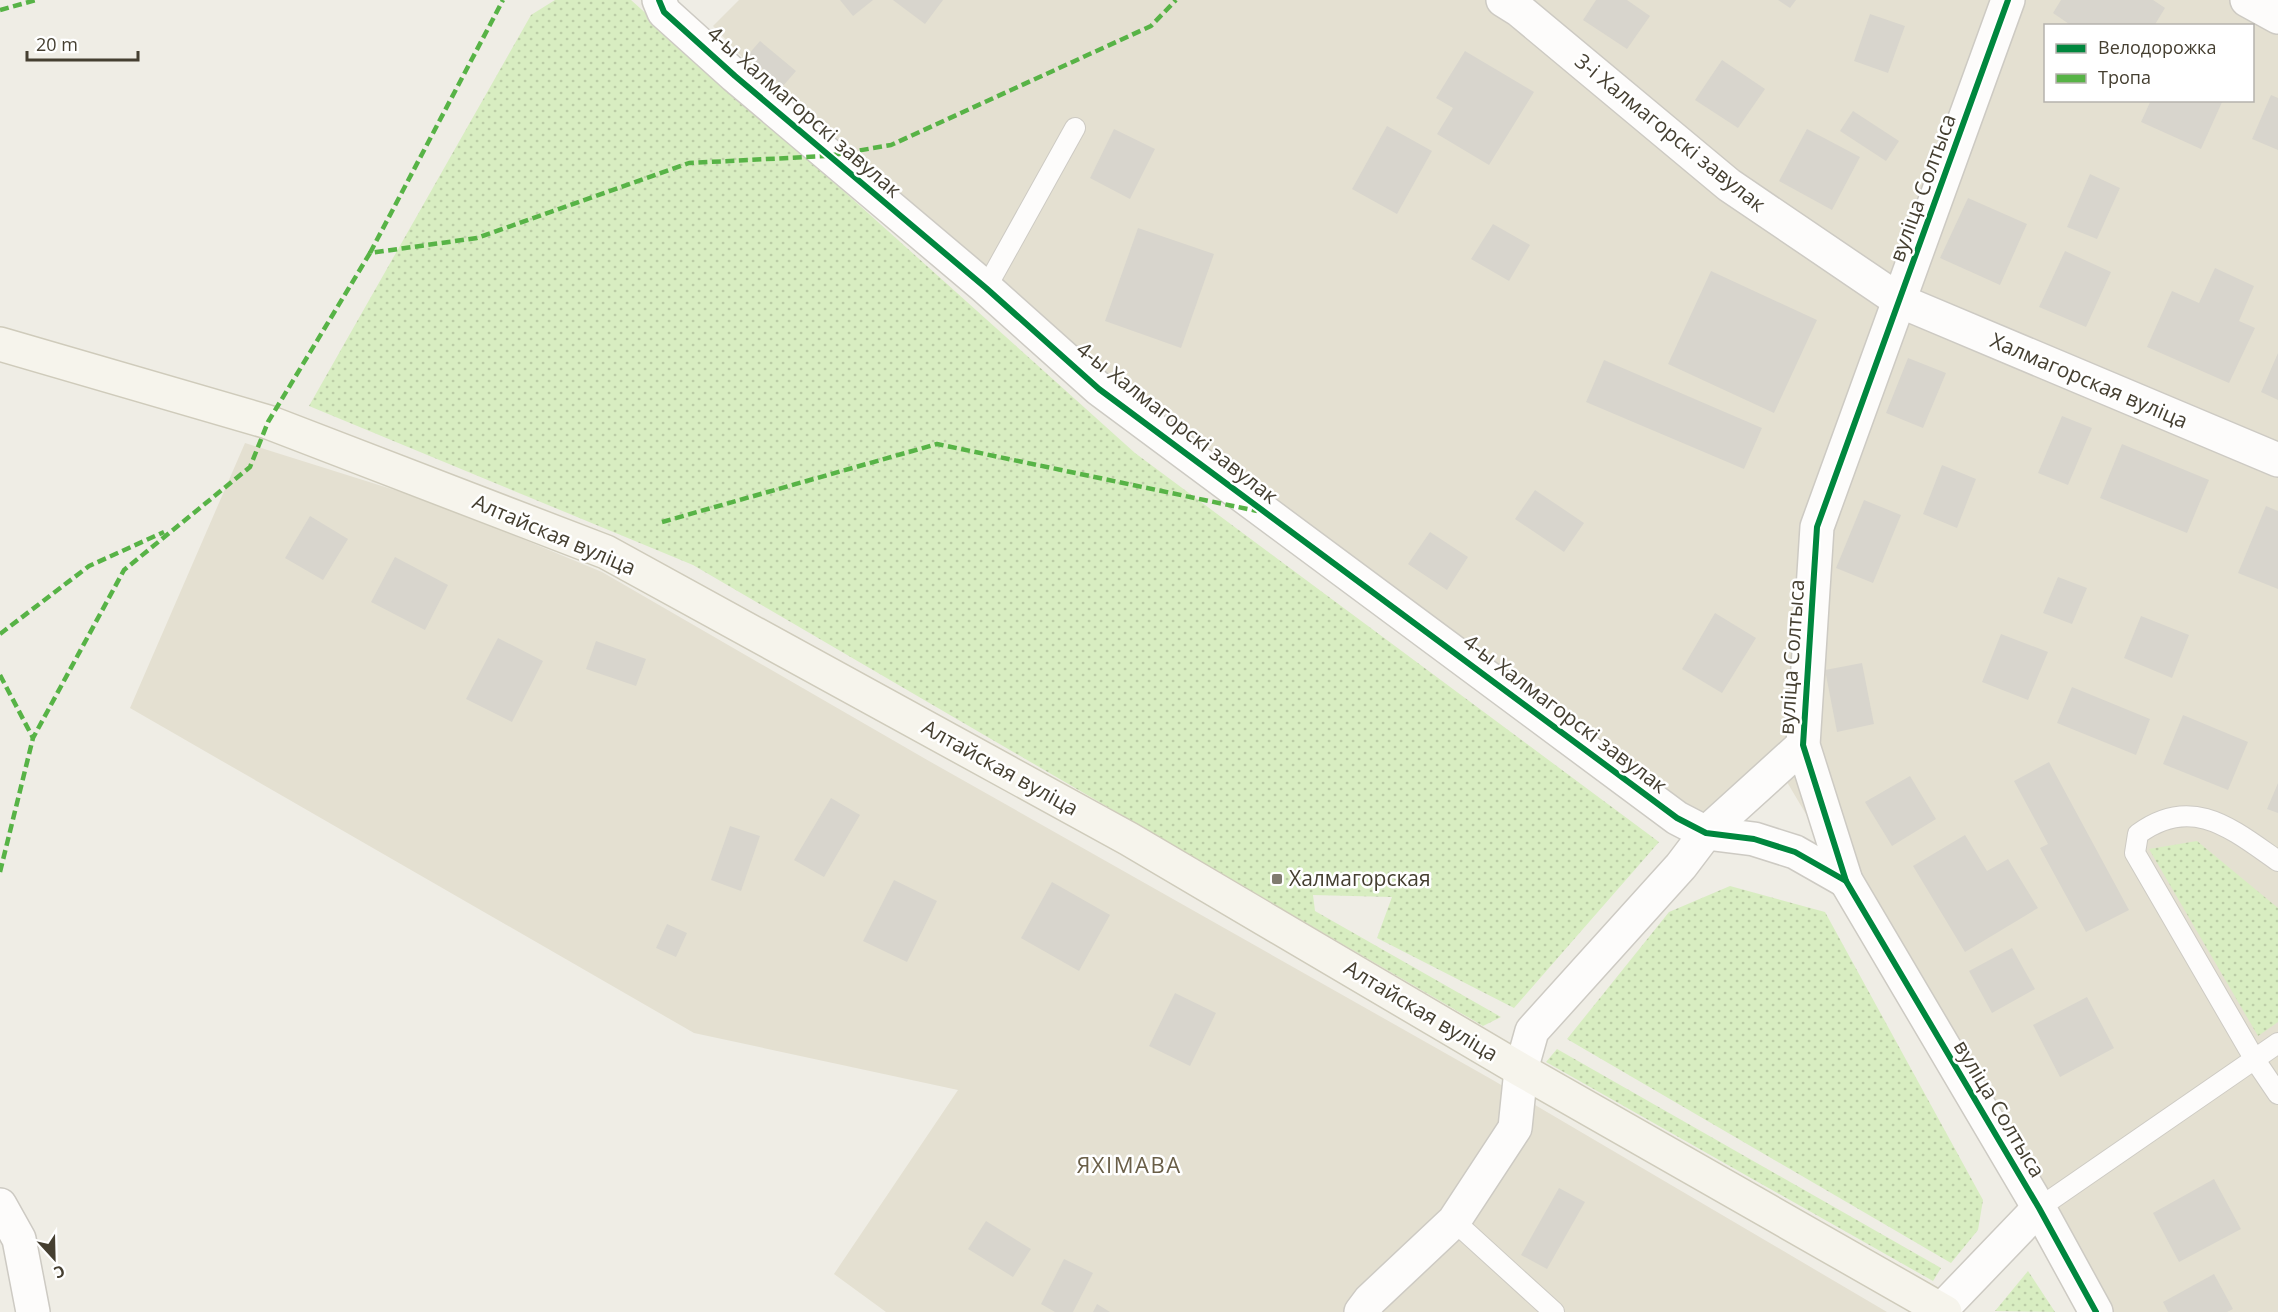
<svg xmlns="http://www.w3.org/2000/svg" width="2278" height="1312" font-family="'Open Sans',sans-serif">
<defs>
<pattern id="grass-dots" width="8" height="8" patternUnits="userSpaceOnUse" patternTransform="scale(1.5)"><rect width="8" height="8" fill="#d8edc1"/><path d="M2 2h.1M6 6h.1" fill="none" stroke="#bbcca6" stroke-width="1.8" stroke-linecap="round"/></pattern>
</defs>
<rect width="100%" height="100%" fill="#efede5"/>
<!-- residential -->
<g fill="#e4e0d1" fill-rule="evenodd">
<path d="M739 0H2278V1312H2100L1774 760 1700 835 1266 513 841 147 746 61 713 26ZM2046 26H2252V100H2046Z"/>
<path d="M245 443 436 503 602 572 929 761 1491 1079 1887 1312H886L834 1274 958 1090 694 1033 130 708Z"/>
</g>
<!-- grass -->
<g fill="url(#grass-dots)">
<path d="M555 0H631L1135 453 1659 842 1514 1008 1377 938 1392 897 1313 895 1315 911 1501 1017 1483 1026 693 565 309 406 531 15Z"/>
<path d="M2197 841 2278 908V1022L2258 1036 2149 849Z"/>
<path d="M1730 886 1825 912 1983 1200 1978 1230 1951 1263 1567 1039 1669 912Z"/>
<path d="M1557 1049 1941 1268 1933 1281 1546 1062Z"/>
<path d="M2028 1271 2055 1312 1995 1311Z"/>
</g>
<!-- building -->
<g fill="#d8d5cd">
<path d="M840 0H873L853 16Z"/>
<path d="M893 0H943L925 24Z"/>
<path d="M1596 0H1627L1650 16 1627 49 1583 20Z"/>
<path d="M1778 0H1796L1790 8Z"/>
<path d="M2061 0H2153L2165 8 2154 26H2072L2053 13Z"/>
<path d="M1870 14 1905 26 1888 73 1854 61Z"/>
<path d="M760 41 796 71 783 86 747 56Z"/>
<path d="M1465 51 1534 92 1489 165 1437 134 1453 108 1436 98Z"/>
<path d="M1722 60 1765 89 1738 128 1695 100Z"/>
<path d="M2271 95 2278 98V150L2252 139Z"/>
<path d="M2151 100H2223L2201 149 2141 122Z"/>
<path d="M1853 111 1899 141 1886 161 1840 131Z"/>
<path d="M1387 126 1432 151 1397 214 1352 189Z"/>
<path d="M1114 129 1155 149 1130 199 1090 178Z"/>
<path d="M1807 129 1860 157 1832 210 1779 181Z"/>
<path d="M2090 174 2120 188 2097 239 2067 227Z"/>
<path d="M1968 198 2027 224 2000 285 1940 258Z"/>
<path d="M1493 224 1530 245 1509 281 1471 259Z"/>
<path d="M1138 228 1214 254 1181 348 1105 321Z"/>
<path d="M2065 251 2111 272 2086 327 2039 307Z"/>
<path d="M2215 268 2254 286 2239 321 2255 328 2229 383 2147 347 2172 291 2199 303Z"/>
<path d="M1711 271 1817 320 1774 413 1668 364Z"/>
<path d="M2278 353V400L2261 392Z"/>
<path d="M1908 358 1946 373 1923 428 1886 413Z"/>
<path d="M1604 360 1762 428 1744 469 1586 402Z"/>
<path d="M2062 416 2092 428 2068 485 2038 473Z"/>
<path d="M2122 444 2209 480 2187 533 2100 498Z"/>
<path d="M1942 465 1976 479 1957 528 1923 514Z"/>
<path d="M1535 490 1584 523 1564 552 1515 519Z"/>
<path d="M1864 500 1901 515 1873 583 1836 568Z"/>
<path d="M2266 506 2278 511V589L2238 573Z"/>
<path d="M310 516 348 539 323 580 285 558Z"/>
<path d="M1430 532 1468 557 1447 590 1408 564Z"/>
<path d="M395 557 448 585 425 630 371 602Z"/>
<path d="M2058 577 2087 588 2072 624 2043 613Z"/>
<path d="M1715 613 1756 638 1722 693 1682 669Z"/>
<path d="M2141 616 2189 635 2172 678 2124 658Z"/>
<path d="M2001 634 2048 652 2028 700 1982 682Z"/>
<path d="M498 638 543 661 512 722 466 699Z"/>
<path d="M596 641 646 659 636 686 586 669Z"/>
<path d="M1862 663 1874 724 1837 732 1825 670Z"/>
<path d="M2072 687 2150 719 2136 755 2057 723Z"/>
<path d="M2183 715 2248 742 2228 790 2163 764Z"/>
<path d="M2049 762 2129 910 2086 932 2040 848 2048 844 2014 781Z"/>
<path d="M1910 776 1936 819 1892 846 1865 802Z"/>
<path d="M2278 783V813L2267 809Z"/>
<path d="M831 798 860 815 824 877 794 860Z"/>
<path d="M730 826 760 836 741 891 711 880Z"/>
<path d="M1965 835 1987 871 2008 859 2038 908 1965 952 1913 866Z"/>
<path d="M894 880 937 901 907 962 863 941Z"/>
<path d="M1052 882 1110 915 1079 971 1021 938Z"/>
<path d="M667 924 687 933 676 957 656 948Z"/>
<path d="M2012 948 2035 989 1992 1013 1969 971Z"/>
<path d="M1175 993 1216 1013 1190 1066 1149 1046Z"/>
<path d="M2087 997 2114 1048 2060 1077 2033 1025Z"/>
<path d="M2214 1179 2241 1229 2179 1262 2153 1213Z"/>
<path d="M1559 1188 1585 1202 1547 1269 1521 1255Z"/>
<path d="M986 1221 1031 1249 1013 1277 968 1249Z"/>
<path d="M1064 1259 1093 1273 1073 1312H1055L1041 1304Z"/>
<path d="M2214 1274 2233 1309 2227 1312H2168L2163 1302Z"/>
<path d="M1097 1304 1110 1312H1093Z"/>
</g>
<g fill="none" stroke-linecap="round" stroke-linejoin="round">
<!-- lane casing -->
<g stroke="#cdcac3" stroke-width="22">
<g id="lane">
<path d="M986 288 1075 128"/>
<path d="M2278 861C2232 829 2192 794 2138 834L2135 853 2255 1060 2278 1094"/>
<path d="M2039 1208 2278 1043"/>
<path d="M1454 1221 1554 1312"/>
</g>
</g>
<!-- street casing -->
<g stroke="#cdcac3" stroke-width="36">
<g id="street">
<path d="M659 0 664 12 735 76 986 288 1099 389 1677 818 1706 833 1754 839 1795 852 1846 881"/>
<path d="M1503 0 1519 10 1729 185 1900 301 2278 460"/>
<path d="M2008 0 1817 527 1803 745 1846 881 2039 1208 2096 1312"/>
<path d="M2247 0 2278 17"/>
<path d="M0 1205 19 1239 33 1312"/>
<path d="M1942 1309 2039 1208"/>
<path d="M1361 1312 1370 1300 1454 1221 1515 1128 1521 1070 1532 1031 1681 866 1706 833 1803 745"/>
</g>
</g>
<!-- secondary casing -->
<g stroke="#cfcbbb" stroke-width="36">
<path id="secondary" d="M0 344 268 422 606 552 1129 839 1521 1070 1945 1312"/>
</g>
<!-- lane -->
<use href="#lane" stroke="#fdfcfb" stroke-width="20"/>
<!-- street -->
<use href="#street" stroke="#fdfcfb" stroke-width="33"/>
<!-- secondary -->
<use href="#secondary" stroke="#f6f4ec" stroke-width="33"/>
<!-- quiet -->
<g stroke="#57b346" stroke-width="4.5" stroke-dasharray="9 4.5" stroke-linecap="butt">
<path d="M0 10 36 0"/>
<path d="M370 253 503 0"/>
<path d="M662 522 937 444 1257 511"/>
<path d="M0 634 89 566 164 532"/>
<path d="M0 675 33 738"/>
<path d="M0 872 33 738 124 570 250 467 268 422 370 253 477 238 689 163 827 156 891 145 1151 26 1176 0"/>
</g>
<!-- cycleway casing -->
<g stroke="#fff" stroke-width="10">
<g id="cycleway">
<path d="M659 0 664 12 735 76 986 288 1099 389 1677 818 1706 833 1754 839 1795 852 1846 881"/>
<path d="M2008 0 1817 527 1803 745 1846 881 2039 1208 2096 1312"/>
</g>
</g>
<!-- cycleway -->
<use href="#cycleway" stroke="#00873e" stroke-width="6"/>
</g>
<!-- markers -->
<rect fill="#807c70" stroke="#fff" stroke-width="2" x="1271" y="873" width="12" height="12" rx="3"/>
<g text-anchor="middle" stroke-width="5" stroke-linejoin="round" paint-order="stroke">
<!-- street labels -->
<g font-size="21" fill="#453f31" stroke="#fff">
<text transform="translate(804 112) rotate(41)" y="7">4-ы Халмагорскі завулак</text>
<text transform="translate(1670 133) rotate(39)" y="7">3-і Халмагорскі завулак</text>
<text transform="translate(1923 188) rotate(-70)" y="7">вуліца Солтыса</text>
<text transform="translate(2089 381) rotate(23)" y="7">Халмагорская вуліца</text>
<text transform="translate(1177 423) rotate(38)" y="7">4-ы Халмагорскі завулак</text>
<text transform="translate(554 535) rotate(23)" y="7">Алтайская вуліца</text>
<text transform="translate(1792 657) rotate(-86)" y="7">вуліца Солтыса</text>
<text transform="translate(1565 714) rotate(37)" y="7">4-ы Халмагорскі завулак</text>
<text transform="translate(1000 768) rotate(29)" y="7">Алтайская вуліца</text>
<text transform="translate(1421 1011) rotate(31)" y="7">Алтайская вуліца</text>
<text transform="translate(1999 1109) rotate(59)" y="7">вуліца Солтыса</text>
</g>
<!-- poi labels -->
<g font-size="21" fill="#453f31" stroke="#fff" text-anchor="start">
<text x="1289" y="886">Халмагорская</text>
</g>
<!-- neighbourhood labels -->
<g font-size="22" letter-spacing="1.5" fill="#695e47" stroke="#fff">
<text x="1129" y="1173">ЯХІМАВА</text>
</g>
</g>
<!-- legend -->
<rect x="2044" y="24" width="210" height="78" fill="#ffffff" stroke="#b5b2ad" stroke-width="1.5"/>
<rect x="2056" y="44" width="30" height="9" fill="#00873e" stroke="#b5b2ad" stroke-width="1.5"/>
<text x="2098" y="54" font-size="18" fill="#453f31">Велодорожка</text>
<rect x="2056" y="74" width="30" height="9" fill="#57b346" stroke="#b5b2ad" stroke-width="1.5"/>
<text x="2098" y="84" font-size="18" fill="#453f31">Тропа</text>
<!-- north arrow -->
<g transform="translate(54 1258) rotate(158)" stroke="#ffffff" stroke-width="4.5" paint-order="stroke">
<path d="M0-4.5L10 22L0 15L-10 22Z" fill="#453f31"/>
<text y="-9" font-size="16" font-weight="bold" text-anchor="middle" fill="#453f31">С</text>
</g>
<!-- scale -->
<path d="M27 51v9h111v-9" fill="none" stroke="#453f31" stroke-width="3"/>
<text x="36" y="51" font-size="18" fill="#453f31" stroke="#ffffff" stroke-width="4.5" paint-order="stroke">20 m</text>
</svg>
